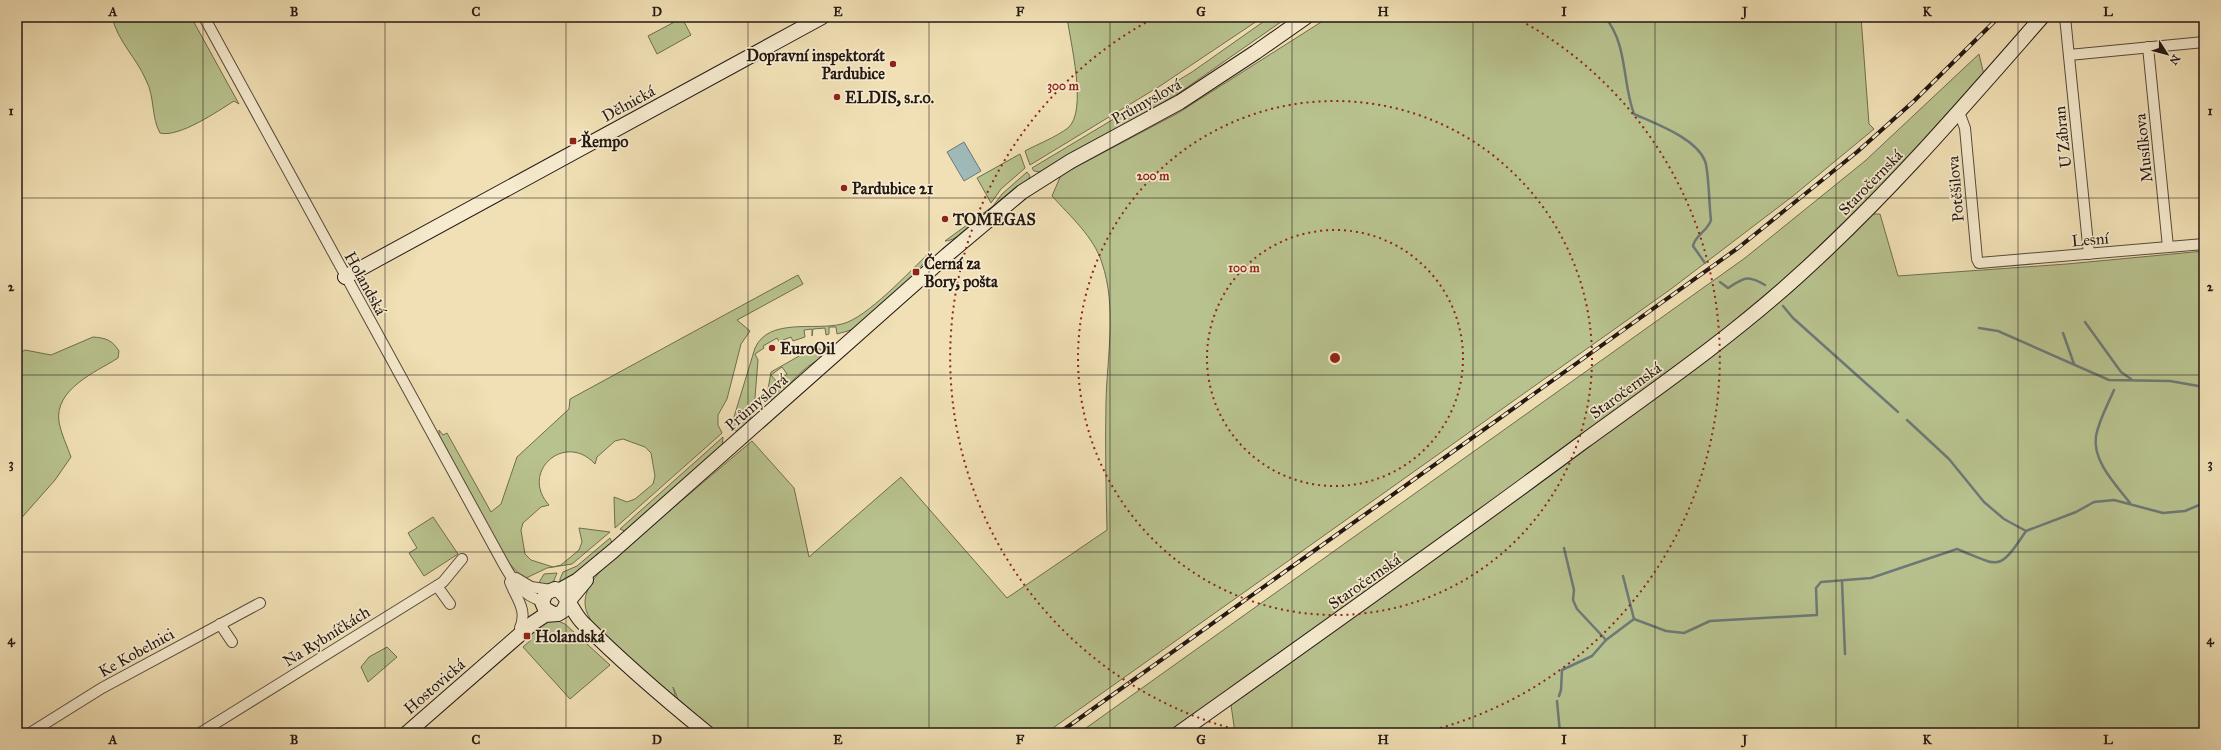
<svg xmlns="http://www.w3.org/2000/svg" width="2221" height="750" font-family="'IM FELL Great Primer',serif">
<rect width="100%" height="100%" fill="#f1e0b5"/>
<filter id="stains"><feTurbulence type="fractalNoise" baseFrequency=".005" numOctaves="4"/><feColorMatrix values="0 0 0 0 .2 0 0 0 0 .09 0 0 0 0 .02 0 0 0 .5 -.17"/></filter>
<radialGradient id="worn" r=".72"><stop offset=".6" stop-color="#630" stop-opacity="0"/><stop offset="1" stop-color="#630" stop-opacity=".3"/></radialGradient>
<!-- green -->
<g fill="#b8c28e" stroke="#6e6d50" fill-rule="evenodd">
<path d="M112 17H191L239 104 234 101C218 111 179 138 160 133 151 117 155 97 146 80 136 57 118 42 112 17Z"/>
<path d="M1067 17H1263L1160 86 1030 165 1025 151C1038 144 1056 137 1068 128 1088 111 1070 41 1067 17Z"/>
<path d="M1270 17H1288L1179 93 1041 172 1034 171 1032 168 1192 72Z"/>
<path d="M1329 17H1861L1869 124 1874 129 1793 196 1671 289 1046 733H717L678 699 673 687 676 699C654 680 584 631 585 603 585 586 598 574 609 562L752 441 794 488 809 557 901 477 1007 598 1107 530C1106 487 1105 445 1106 402 1107 357 1117 307 1102 263 1094 237 1070 216 1052 196L1061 175 1178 113Z"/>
<path d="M682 18 691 35 657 54 648 36Z"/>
<path d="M1979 54 1984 75 1932 133 1878 189 1792 272 1712 339 1473 515 1167 733H1079L1745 258 1865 161Z"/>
<path d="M1020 154 1025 168 1001 189 991 203 977 178Z"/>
<path d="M1027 172 1030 176 1028 180C1013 192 961 242 945 241L993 206 1002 194Z"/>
<path d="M1873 214H1880L1898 276 2067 264 2204 251V733H1235L1231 705C1352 618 1474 532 1594 443 1691 371 1788 300 1873 214Z"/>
<path d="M930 252C931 262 869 318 857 327 851 331 843 332 837 334L836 327H829V334L826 335 825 328 813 329 812 336V329L804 330 805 337 793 341 791 337 783 340 785 346 782 347 777 338 763 346 764 348 755 354 758 360 754 410 749 421 738 431 730 430 755 348C769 317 815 331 842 324 867 318 910 271 930 252Z"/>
<path d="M798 275 803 284 737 320 750 331 741 344 727 399 718 415V425L722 433 721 434 615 528 614 497 627 502 635 499 653 484 655 476 651 453 645 447 623 439 615 441 597 457 595 464C565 431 519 472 549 505L541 507 523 523 521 530 525 554 531 560 553 567 561 565 579 550 582 542 579 528 610 532 572 564 547 568 524 579 507 561 439 435V430L443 435 447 433 491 512 501 504 517 457 569 409 570 399Z"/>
<path d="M93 337C106 338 112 340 119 351L118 358C96 372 54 389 59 422 61 433 67 446 71 457L55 480 17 523V359L19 354 25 350 51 355Z"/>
<path d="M815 347 822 350 823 357C800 369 792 383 774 400L769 398 767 395 771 372ZM782 367 787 374 777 382 771 375Z"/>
<path d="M723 437 722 447 627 532 620 529Z"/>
<path d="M433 517 458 554 424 576 409 553 417 548 408 533Z"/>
<path d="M610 538 613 545 588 567 560 584V579L563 572 577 566Z"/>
<path d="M557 573 552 585 537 586 544 574Z"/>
<path d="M556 620 565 624 610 665 570 699 523 647 531 640 527 635 546 621Z"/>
<path d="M387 647 397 657 368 682 361 667 369 657Z"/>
</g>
<!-- water -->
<path fill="#9fbab9" stroke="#6d7977" d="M964 142 981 171 964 181 947 152Z"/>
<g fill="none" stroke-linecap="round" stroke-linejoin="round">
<!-- stream -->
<g stroke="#6d7977" stroke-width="2.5">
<path d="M1605 17C1628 45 1622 82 1634 114 1654 123 1696 138 1705 161 1709 171 1709 207 1711 220 1708 231 1695 235 1693 246L1705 263"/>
<path d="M1720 282 1728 288C1744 278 1747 274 1765 285"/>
<path d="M1783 306 1793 318 1898 412"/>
<path d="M2085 322 2121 372 2131 379"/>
<path d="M1979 328 1998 331 2109 380 2170 381 2204 387"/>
<path d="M2063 333 2074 364"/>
<path d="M2114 390C2108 404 2099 420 2096 436 2092 461 2116 485 2130 503"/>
<path d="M1907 420 1949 459 1984 502 2004 519 2026 531 2076 512 2094 502 2114 500 2163 513 2185 511 2204 503"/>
<path d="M1564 548 1574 590 1573 600 1577 609 1606 640"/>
<path d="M1623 576 1634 619"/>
<path d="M1842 582 1845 654"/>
<path d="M1559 696 1561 690 1562 670 1592 656 1606 640 1634 619 1666 631 1684 633 1710 621 1817 615 1816 588 1821 582 1871 578 1957 549C2000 566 1998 573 2026 531"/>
<path d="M1557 701 1560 733"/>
</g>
<!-- street casing -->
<g stroke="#564a3c" stroke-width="12">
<g id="street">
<path d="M204 17 503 563C513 581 522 595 542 601"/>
<path d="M2065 17 2089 254"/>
<path d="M2148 47 2168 247"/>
<path d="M2069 55 2204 42"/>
<path d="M1959 112 1965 128 1977 259 1979 263 2204 244"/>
<path d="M516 578 531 587 551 590"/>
<path d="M510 582C516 598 528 610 520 628"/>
<path d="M437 586 450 604"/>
<path d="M220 624 232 642"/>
<path d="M30 733 102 688 260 603"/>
<path d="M200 733 443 582 462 559"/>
</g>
</g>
<!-- secondary casing -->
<g stroke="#231813" stroke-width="16">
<g id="secondary">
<path d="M345 277 822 17"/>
<path d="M560 590 578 580 613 551 947 255 1022 192 1071 161 1180 102 1256 52 1306 17"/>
<path d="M554 614 545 609 542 602 546 593 555 589C566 591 573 614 583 623 622 662 664 698 707 733"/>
<path d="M407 733 533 623 545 615 558 614 563 611 567 603 586 580"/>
<path d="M1179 733C1314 637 1450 541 1583 442 1656 389 1731 337 1798 276 1886 197 1964 106 2042 17"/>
</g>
</g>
<!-- street -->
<use href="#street" stroke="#f6ebcf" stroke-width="10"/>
<!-- secondary -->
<use href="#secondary" stroke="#f6ebcf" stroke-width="14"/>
<!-- rail casing -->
<g stroke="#231813" stroke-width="4">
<path id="rail" d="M1059 733 1738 248 1857 152 1914 101 1999 17"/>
</g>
<!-- rail -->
<use href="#rail" stroke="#f6ebcf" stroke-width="2.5" stroke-dasharray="8" stroke-linecap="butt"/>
</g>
<!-- grid -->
<path fill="none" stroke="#231813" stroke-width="1" stroke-opacity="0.55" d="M203 17V733M385 17V733M566 17V733M748 17V733M929 17V733M1110 17V733M1292 17V733M1473 17V733M1655 17V733M1836 17V733M2018 17V733M17 198H2204M17 375H2204M17 552H2204"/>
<!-- distance rings -->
<g fill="none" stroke="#8f2418" stroke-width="2" stroke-dasharray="2 4">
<circle cx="1335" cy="358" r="128"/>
<circle cx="1335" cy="358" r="257"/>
<path d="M1245 732A385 385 0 0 1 1154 18M1516 18A385 385 0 0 1 1425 732"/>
</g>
<!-- markers -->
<g fill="#8f2418" stroke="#f6ebcf" stroke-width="1.5">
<circle cx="893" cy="64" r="4"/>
<circle cx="837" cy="97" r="4"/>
<rect x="569" y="137" width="8" height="8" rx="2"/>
<circle cx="844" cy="188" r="4"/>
<circle cx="945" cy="219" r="4"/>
<rect x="912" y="268" width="8" height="8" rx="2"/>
<circle cx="772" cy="348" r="4"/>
<rect x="523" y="632" width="8" height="8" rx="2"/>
</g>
<g text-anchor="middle" stroke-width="3.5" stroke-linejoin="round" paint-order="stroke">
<!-- poi labels -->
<g font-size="16" font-weight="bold" fill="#231813" stroke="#f6ebcf" text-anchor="start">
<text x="885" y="61" text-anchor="end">Dopravní inspektorát<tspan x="885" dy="18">Pardubice</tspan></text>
<text x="845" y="103">ELDIS, s.r.o.</text>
<text x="581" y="147">Řempo</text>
<text x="852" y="194">Pardubice 21</text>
<text x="953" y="225">TOMEGAS</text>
<text x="924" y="269">Černá za<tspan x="924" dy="18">Bory, pošta</tspan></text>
<text x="780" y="354">EuroOil</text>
<text x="535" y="642">Holandská</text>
</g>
<!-- street labels -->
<g font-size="16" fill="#231813" stroke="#f6ebcf">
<text transform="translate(1146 101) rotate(-29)" y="6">Průmyslová</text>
<text transform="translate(628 103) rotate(-29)" y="6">Dělnická</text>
<text transform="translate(2062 137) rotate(-96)" y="6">U Zábran</text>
<text transform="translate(2143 148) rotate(-96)" y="6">Musílkova</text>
<text transform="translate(1870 182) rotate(-46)" y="6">Staročernská</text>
<text transform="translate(1955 189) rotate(-95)" y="6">Potěšilova</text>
<text transform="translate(2090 239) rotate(-5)" y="6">Lesní</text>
<text transform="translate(366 283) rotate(61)" y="6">Holandská</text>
<text transform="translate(1625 390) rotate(-36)" y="6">Staročernská</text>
<text transform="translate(756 402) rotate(-41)" y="6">Průmyslová</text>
<text transform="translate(1364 581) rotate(-35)" y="6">Staročernská</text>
<text transform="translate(326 636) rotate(-32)" y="6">Na Rybníčkách</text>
<text transform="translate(136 652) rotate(-29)" y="6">Ke Kobelnici</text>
<text transform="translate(434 686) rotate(-41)" y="6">Hostovická</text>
</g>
</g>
<circle cx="1335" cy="358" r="6" fill="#8f2418" stroke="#f6ebcf" stroke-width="2"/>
<g font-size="12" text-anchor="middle" font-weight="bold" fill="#8f2418" stroke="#f6ebcf" stroke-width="3.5" stroke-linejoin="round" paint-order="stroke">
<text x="1063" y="90">300 m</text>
<text x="1153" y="180">200 m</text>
<text x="1244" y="272">100 m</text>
</g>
<!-- margin -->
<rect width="2221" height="750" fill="none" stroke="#f1e0b5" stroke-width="44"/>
<!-- north arrow -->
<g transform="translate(2167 54) rotate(126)" stroke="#f6ebcf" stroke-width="3" paint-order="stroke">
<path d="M0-3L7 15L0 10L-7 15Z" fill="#231813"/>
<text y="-6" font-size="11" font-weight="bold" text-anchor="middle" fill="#231813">N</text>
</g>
<rect x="22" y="22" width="2177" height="706" fill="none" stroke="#231813" stroke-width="1.5"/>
<g font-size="13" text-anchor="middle" font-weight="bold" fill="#231813">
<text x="113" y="16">A</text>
<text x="294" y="16">B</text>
<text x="476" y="16">C</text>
<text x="657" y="16">D</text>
<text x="838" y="16">E</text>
<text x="1020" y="16">F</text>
<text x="1201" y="16">G</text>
<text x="1383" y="16">H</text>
<text x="1564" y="16">I</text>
<text x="1745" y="16">J</text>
<text x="1927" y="16">K</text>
<text x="2108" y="16">L</text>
<text x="11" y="115">1</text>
<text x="2210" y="115">1</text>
<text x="11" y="291">2</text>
<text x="2210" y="291">2</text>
<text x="11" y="468">3</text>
<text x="2210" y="468">3</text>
<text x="11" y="644">4</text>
<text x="2210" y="644">4</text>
<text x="113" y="744">A</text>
<text x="294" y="744">B</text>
<text x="476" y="744">C</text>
<text x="657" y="744">D</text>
<text x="838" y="744">E</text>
<text x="1020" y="744">F</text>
<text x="1201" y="744">G</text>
<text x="1383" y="744">H</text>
<text x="1564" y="744">I</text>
<text x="1745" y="744">J</text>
<text x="1927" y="744">K</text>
<text x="2108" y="744">L</text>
</g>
<rect width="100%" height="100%" filter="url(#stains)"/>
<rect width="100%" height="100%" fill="url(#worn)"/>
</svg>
